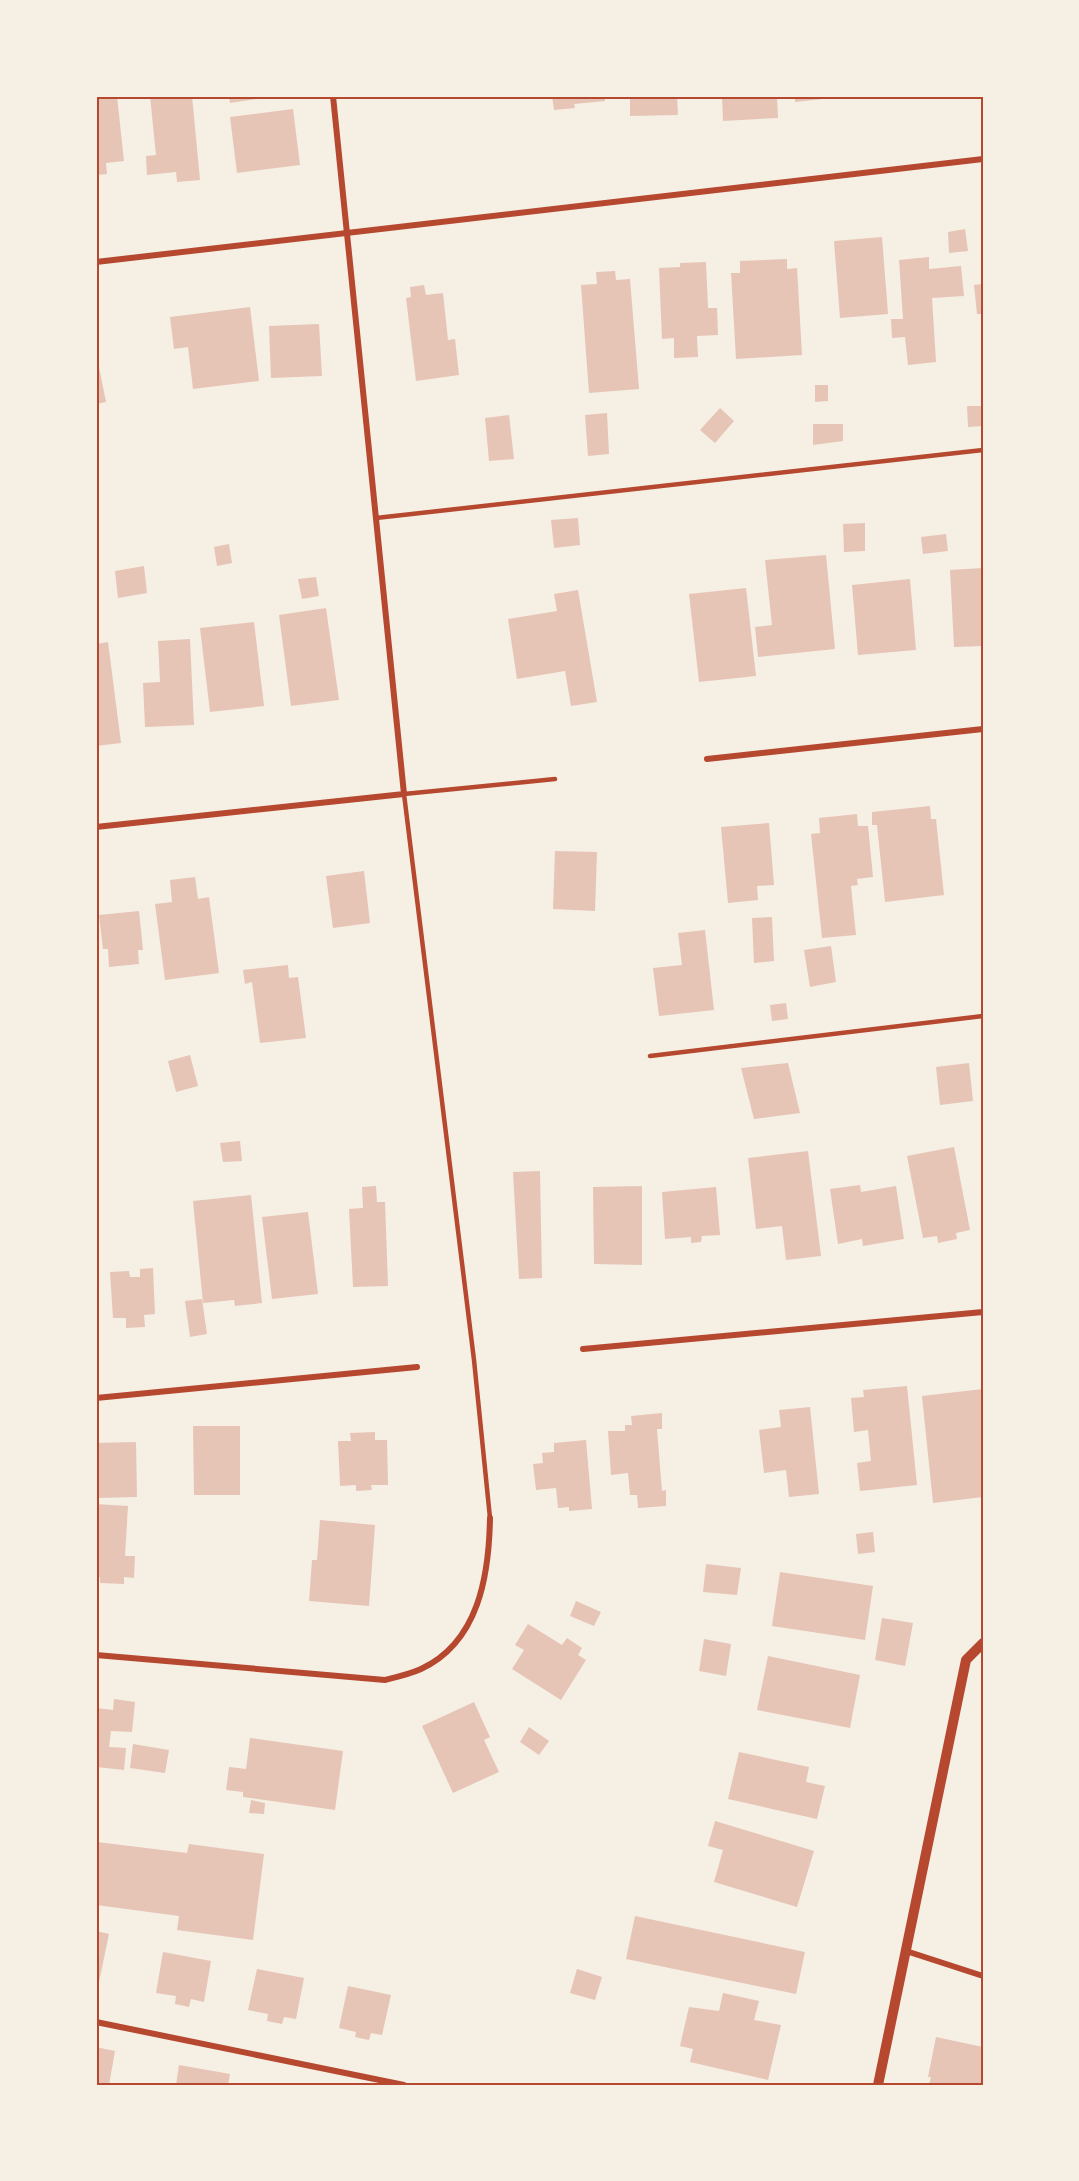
<svg xmlns="http://www.w3.org/2000/svg" width="1079" height="2181" font-family="Karla,sans-serif">
<rect width="100%" height="100%" fill="#f6efe4"/>
<!-- building -->
<g fill="#e6c5b7">
<path d="M96 96H117L124 161 106 163 107 174 96 175Z"/>
<path d="M150 96H192L200 180 177 182 176 172 147 175 146 156 156 155Z"/>
<path d="M229 96H270V97L230 103Z"/>
<path d="M552 96H605V101L574 104 575 108 554 110Z"/>
<path d="M630 96H677L678 115 630 116Z"/>
<path d="M722 96H777L778 118 723 121Z"/>
<path d="M795 96H832V98L795 102Z"/>
<path d="M293 109 300 165 237 173 230 117Z"/>
<path d="M965 229 968 251 949 253 948 232Z"/>
<path d="M882 237 888 314 840 318 834 241Z"/>
<path d="M929 257V269L961 266 964 296 932 298 936 362 908 365 905 337 892 338 891 319H903L899 260Z"/>
<path d="M787 259V269L797 268 802 355 736 359 731 273H740V261Z"/>
<path d="M706 262 708 308H717L718 335 697 336 698 357 674 358V338L662 339 659 268 680 267V263Z"/>
<path d="M615 271 616 280 630 279 639 389 589 393 581 285 597 284 596 272Z"/>
<path d="M983 284V314H977L974 285Z"/>
<path d="M424 285 426 295 443 293 448 340 455 339 459 375 416 381 406 298 411 297 410 287Z"/>
<path d="M250 307 259 381 193 389 188 347 174 349 170 317Z"/>
<path d="M319 324 322 376 271 378 269 326Z"/>
<path d="M96 352 106 402 96 404Z"/>
<path d="M815 385H828V401L815 402Z"/>
<path d="M967 406H983V426L968 427Z"/>
<path d="M720 408 734 421 715 443 700 430Z"/>
<path d="M607 413 609 454 588 456 585 415Z"/>
<path d="M509 415 514 459 489 461 485 418Z"/>
<path d="M813 424H843V441L813 445Z"/>
<path d="M578 518 580 545 554 548 551 520Z"/>
<path d="M865 523V551L844 552 843 524Z"/>
<path d="M946 534 948 551 923 554 921 537Z"/>
<path d="M229 544 232 563 217 566 214 547Z"/>
<path d="M826 555 835 649 758 657 755 627 772 625 765 560Z"/>
<path d="M144 566 147 593 118 598 115 571Z"/>
<path d="M983 568V646L954 647 950 570Z"/>
<path d="M316 577 319 596 302 599 298 579Z"/>
<path d="M910 579 916 650 858 655 852 585Z"/>
<path d="M746 588 756 676 699 682 689 594Z"/>
<path d="M578 590 597 702 571 706 565 671 517 679 508 619 557 611 554 594Z"/>
<path d="M326 608 339 700 291 706 279 615Z"/>
<path d="M254 622 264 706 210 712 200 628Z"/>
<path d="M190 639 194 725 145 727 143 683 160 682 158 641Z"/>
<path d="M108 642 121 743 96 746V644Z"/>
<path d="M930 806 931 819H936L944 895 885 902 877 825H872V812Z"/>
<path d="M857 814 858 826H868L873 877 857 879 858 885 851 886 856 935 822 938 811 834 820 833 819 818Z"/>
<path d="M769 823 774 885 757 886 758 900 728 903 721 827Z"/>
<path d="M555 851 597 852 595 911 553 909Z"/>
<path d="M364 871 370 923 333 928 326 876Z"/>
<path d="M195 877 198 899 209 897 219 973 165 980 155 904 172 902 170 880Z"/>
<path d="M139 911 143 950H138L139 964 109 967 108 949H103L99 915Z"/>
<path d="M772 917 774 961 754 963 752 918Z"/>
<path d="M705 930 714 1010 659 1016 653 968 682 965 678 933Z"/>
<path d="M831 946 836 982 810 987 804 950Z"/>
<path d="M288 965 289 978 298 977 306 1038 260 1043 252 982 245 984 243 970Z"/>
<path d="M786 1003 788 1019 772 1021 770 1005Z"/>
<path d="M190 1055 198 1086 176 1092 168 1061Z"/>
<path d="M788 1063 800 1113 754 1119 741 1068Z"/>
<path d="M969 1063 973 1101 940 1105 936 1067Z"/>
<path d="M240 1141 242 1161 223 1162 220 1143Z"/>
<path d="M954 1147 970 1230 956 1233 957 1239 938 1243 937 1236 923 1238 907 1156Z"/>
<path d="M808 1151 821 1256 786 1260 782 1226 756 1229 748 1158Z"/>
<path d="M540 1171 542 1278 519 1279 513 1172Z"/>
<path d="M860 1185 861 1192 896 1186 904 1239 863 1246 862 1239 838 1244 830 1189Z"/>
<path d="M376 1186 377 1202H385L388 1286 353 1287 349 1209 363 1208 362 1187Z"/>
<path d="M642 1186V1265L594 1264 593 1187Z"/>
<path d="M716 1187 720 1235 702 1236 701 1242 691 1243V1237L665 1239 662 1192Z"/>
<path d="M251 1195 262 1303 235 1306 234 1300 203 1303 193 1201Z"/>
<path d="M308 1212 318 1294 272 1299 262 1217Z"/>
<path d="M153 1268 155 1314 144 1315 145 1327 126 1328V1318H113L110 1272 129 1271 130 1277H140V1269Z"/>
<path d="M202 1299 207 1334 190 1337 185 1301Z"/>
<path d="M907 1386 917 1485 860 1491 857 1463 871 1461 868 1430 854 1432 851 1398 864 1397 863 1390Z"/>
<path d="M983 1389V1497L933 1503 922 1396Z"/>
<path d="M810 1407 819 1494 789 1497 786 1470 764 1473 759 1430 781 1427 779 1410Z"/>
<path d="M662 1413V1429H657L662 1491 666 1490V1506L638 1508 637 1495H630L628 1473 611 1475 608 1431H625V1425H632L631 1416Z"/>
<path d="M193 1426H240V1495H194Z"/>
<path d="M375 1432V1440H387L388 1485H371L372 1490 356 1491V1485L340 1486 338 1441H351L350 1433Z"/>
<path d="M586 1440 592 1509 569 1511V1507L558 1508 556 1488 536 1490 533 1464 543 1463 542 1453 554 1452V1443Z"/>
<path d="M136 1442 137 1497 96 1498V1443Z"/>
<path d="M96 1504 128 1506 125 1556H135L134 1578 124 1577V1584L100 1583V1577H96Z"/>
<path d="M320 1520 375 1525 369 1606 309 1601 312 1560H317Z"/>
<path d="M873 1532 875 1552 858 1554 856 1534Z"/>
<path d="M706 1564 741 1568 737 1595 703 1592Z"/>
<path d="M780 1572 873 1586 865 1640 772 1626Z"/>
<path d="M576 1601 601 1612 594 1626 570 1616Z"/>
<path d="M882 1618 913 1623 905 1666 875 1660Z"/>
<path d="M528 1624 562 1645 567 1638 582 1648 578 1655 586 1660 561 1700 512 1669 524 1650 515 1645Z"/>
<path d="M704 1639 731 1644 726 1676 699 1671Z"/>
<path d="M768 1656 860 1675 850 1728 757 1710Z"/>
<path d="M114 1699 135 1702 132 1732 111 1731 109 1747 126 1748 124 1770 96 1767V1708L113 1710Z"/>
<path d="M474 1702 490 1737 484 1740 499 1772 453 1793 422 1726Z"/>
<path d="M529 1727 549 1741 539 1755 520 1742Z"/>
<path d="M250 1738 343 1751 335 1810 243 1797V1792L226 1790 229 1767 246 1769Z"/>
<path d="M133 1744 169 1750 165 1773 130 1768Z"/>
<path d="M739 1752 809 1767 806 1782 825 1786 817 1819 728 1799Z"/>
<path d="M251 1800 265 1803 264 1814 249 1813Z"/>
<path d="M715 1821 814 1851 797 1907 714 1882 723 1850 708 1846Z"/>
<path d="M97 1842 187 1853 189 1844 264 1854 253 1940 177 1930 179 1916 96 1905Z"/>
<path d="M635 1916 805 1952 796 1994 626 1959Z"/>
<path d="M96 1931 109 1934 99 1982H96Z"/>
<path d="M163 1952 211 1961 204 2002 191 1999 189 2007 175 2004 176 1996 156 1993Z"/>
<path d="M257 1969 304 1978 296 2019 284 2017 282 2024 267 2021 268 2014 248 2010Z"/>
<path d="M577 1969 602 1977 595 2000 570 1993Z"/>
<path d="M348 1986 391 1995 382 2035 371 2033 369 2040 355 2037 356 2032 339 2028Z"/>
<path d="M723 1993 759 2001 754 2020 781 2025 768 2080 690 2062 693 2049 680 2046 689 2007 719 2011Z"/>
<path d="M936 2037 983 2047V2085H929L931 2077H928Z"/>
<path d="M96 2047 115 2051 109 2085H96Z"/>
<path d="M179 2065 230 2074 228 2085H176Z"/>
</g>
<g fill="none" stroke-linecap="round" stroke-linejoin="round">
<!-- service -->
<g stroke="#b5482f" stroke-width="4.5">
<path d="M376 518 983 450"/>
<path d="M650 1056 983 1016"/>
<path d="M490 1518 474 1360 404 794 555 779"/>
</g>
<!-- minor -->
<g stroke="#b5482f" stroke-width="6">
<path d="M96 262 983 159"/>
<path d="M707 759 983 729"/>
<path d="M96 827 404 794 333 96"/>
<path d="M583 1349 983 1312"/>
<path d="M96 1398 417 1367"/>
<path d="M96 1655 385 1680C397 1677 410 1674 421 1669 479 1642 489 1575 490 1518"/>
<path d="M906 1951 983 1976"/>
<path d="M96 2022 404 2085"/>
</g>
<!-- tertiary -->
<path stroke="#b5482f" stroke-width="10" d="M878 2085 966 1660 983 1643"/>
</g>
<!-- border -->
<rect width="1079" height="2181" fill="none" stroke="#f6efe4" stroke-width="195"/>
<rect x="98" y="98" width="884" height="1986" fill="none" stroke="#b5482f" stroke-width="2"/>
</svg>
